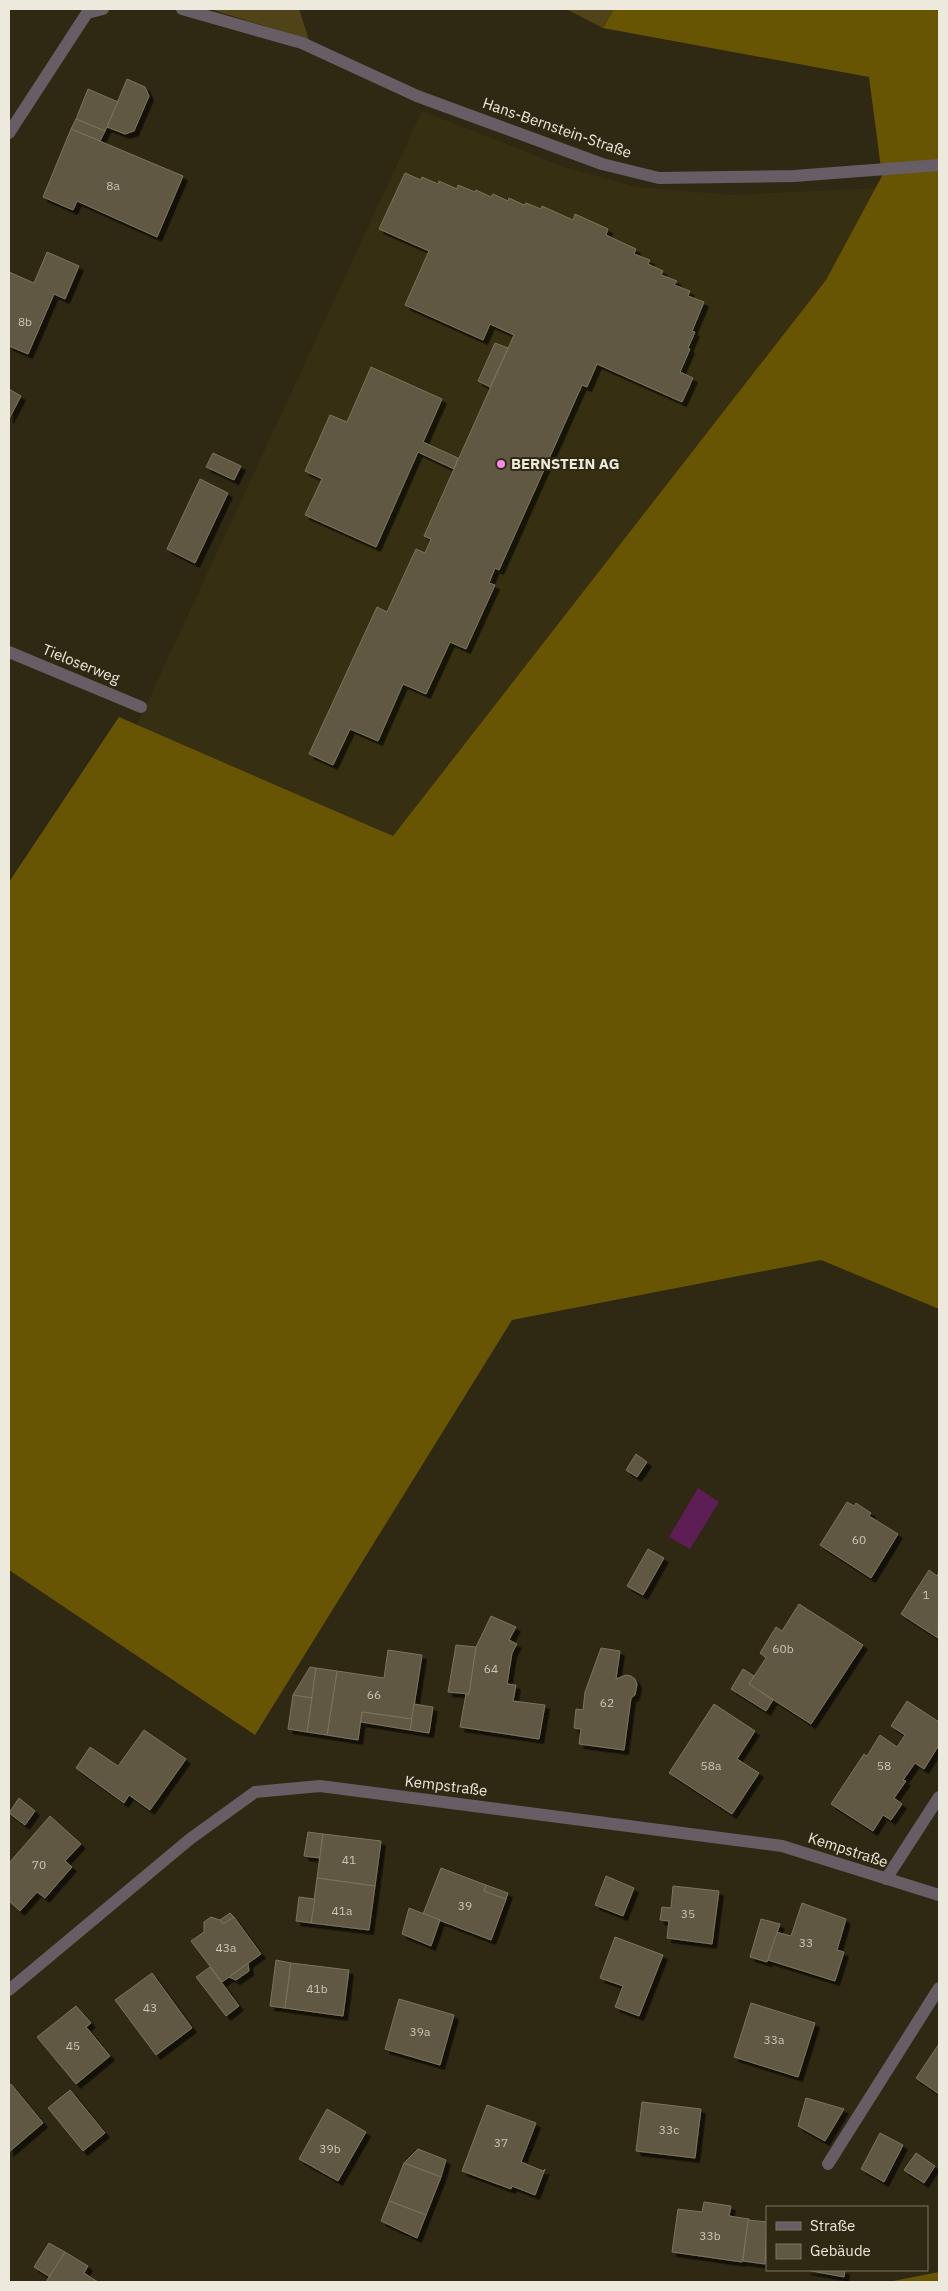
<svg xmlns="http://www.w3.org/2000/svg" width="948" height="2291" font-family="'IBM Plex Sans',sans-serif">
<defs>
<filter id="shadow"><feDropShadow dx="4.5" dy="4.5" stdDeviation="0" flood-color="#0009"/></filter>
</defs>
<rect width="100%" height="100%" fill="#2f2913"/>
<!-- built -->
<path fill="#372f11" d="M422 111 567 168 637 187 733 195 876 188 826 280 393 836 137 725Z"/>
<!-- green -->
<g fill="#504317">
<path d="M210 9H299L309 40Z"/>
<path d="M566 9H614L603 28Z"/>
</g>
<!-- forest -->
<g fill="#675503">
<path d="M614 9H939V1309L821 1260 512 1320 255 1735 9 1570V882L119 717 393 836 826 280 882 176 869 77 603 28Z"/>
<path d="M939 2272V2282H888Z"/>
</g>
<!-- water -->
<path fill="#5c1e55" d="M698 1488 719 1502 690 1549 669 1537Z"/>
<!-- building -->
<g fill="#605942" stroke="#7b745c" filter="url(#shadow)">
<path d="M127 79 145 87 149 96 134 131 125 134 107 127Z"/>
<path d="M88 89 118 102 105 131 76 119Z"/>
<path d="M76 119 105 131 100 141 71 129Z"/>
<path d="M71 129 183 176 157 237 77 201 73 210 43 197Z"/>
<path d="M405 173 421 180 422 177 438 184 439 181 457 189 458 185 475 192 476 190 491 197 493 194 508 201 509 198 524 205 526 203 541 209 542 206 573 220 575 214 608 229 606 235 636 249 634 254 650 260 648 264 663 271 661 275 677 281 674 285 690 291 688 296 704 302 692 331 695 332 688 348 690 349 680 372 693 378 682 402 597 364 587 387 582 385 499 570 495 568 489 583 495 585 466 649 450 642 426 694 403 684 378 741 350 729 333 765 309 754 377 607 387 612 416 549 425 553 431 539 424 536 514 335 490 324 483 340 405 305 429 251 379 229Z"/>
<path d="M47 252 79 266 65 299 54 294 28 354 9 346V272L34 283Z"/>
<path d="M495 343 508 348 490 387 478 381Z"/>
<path d="M371 367 442 399 423 442 458 458 454 469 418 452 376 547 305 515 322 479 305 471 330 415 347 422Z"/>
<path d="M9 389 21 396 9 419Z"/>
<path d="M213 453 241 466 234 480 206 467Z"/>
<path d="M200 479 228 493 195 563 167 549Z"/>
<path d="M636 1454 647 1462 637 1477 626 1470Z"/>
<path d="M847 1502 854 1506 856 1503 871 1513 869 1516 898 1534 871 1578 820 1545Z"/>
<path d="M648 1549 664 1558 643 1595 627 1586Z"/>
<path d="M929 1570 937 1576 939 1572 938 1638 901 1614Z"/>
<path d="M799 1604 863 1645 811 1724 749 1684 766 1658 760 1653 776 1627 782 1631Z"/>
<path d="M491 1616 516 1627 509 1640 517 1644 512 1653 507 1684 516 1685 513 1701 545 1705 539 1739 460 1727 466 1694H469L476 1647Z"/>
<path d="M456 1645 476 1647 469 1694 448 1692Z"/>
<path d="M601 1648 620 1651 616 1679 626 1675 631 1676 635 1679 637 1684 635 1695 631 1698 624 1750 579 1744 581 1729 574 1728 576 1709 583 1710 585 1692Z"/>
<path d="M388 1650 422 1655 412 1719 362 1712 358 1740 327 1735 337 1671 384 1678Z"/>
<path d="M310 1667 316 1668 312 1698 293 1695Z"/>
<path d="M316 1668 337 1671 327 1735 307 1732Z"/>
<path d="M743 1669 754 1676 749 1684 773 1700 766 1711 731 1689Z"/>
<path d="M293 1695 312 1698 307 1732 288 1729Z"/>
<path d="M907 1701 939 1722V1745L924 1769 915 1763 903 1780 906 1781 894 1798 902 1804 891 1820 883 1815 873 1831 831 1804 864 1754 867 1756 880 1735 897 1747 905 1735 891 1726Z"/>
<path d="M414 1704 433 1707 429 1733 410 1730Z"/>
<path d="M714 1704 755 1731 737 1759 759 1773 732 1814 669 1773Z"/>
<path d="M362 1712 412 1719 410 1730 361 1722Z"/>
<path d="M144 1730 186 1759 150 1810 129 1795 124 1803 76 1768 90 1747 118 1766Z"/>
<path d="M19 1798 35 1811 25 1825 9 1813Z"/>
<path d="M50 1816 81 1844 65 1861 72 1867 45 1898 37 1892 20 1911 9 1901V1863Z"/>
<path d="M308 1832 323 1834 320 1858 304 1856Z"/>
<path d="M323 1834 381 1841 375 1886 317 1878Z"/>
<path d="M441 1868 486 1885 484 1891 506 1899 491 1940 423 1914Z"/>
<path d="M606 1876 634 1888 623 1916 595 1905Z"/>
<path d="M317 1878 375 1886 369 1930 311 1923Z"/>
<path d="M486 1885 508 1893 506 1899 484 1891Z"/>
<path d="M673 1886 719 1891 712 1944 667 1938 669 1921 660 1920 662 1907 671 1908Z"/>
<path d="M299 1897 315 1899 311 1923 296 1921Z"/>
<path d="M802 1903 846 1919 837 1950 844 1952 835 1981 768 1960 776 1932 791 1936Z"/>
<path d="M409 1908 440 1920 431 1946 402 1934Z"/>
<path d="M230 1913 234 1917 223 1924 220 1920Z"/>
<path d="M211 1917 220 1920 223 1924 234 1917 261 1954 222 1982 191 1941 204 1932V1922Z"/>
<path d="M761 1919 780 1924 767 1962 750 1957Z"/>
<path d="M615 1937 663 1955 639 2016 615 2007 623 1986 600 1978Z"/>
<path d="M276 1960 291 1963 285 2008 270 2006Z"/>
<path d="M248 1963 249 1971 236 1980 229 1977Z"/>
<path d="M291 1963 349 1970 343 2016 285 2008Z"/>
<path d="M210 1967 239 2006 226 2016 196 1977Z"/>
<path d="M152 1973 192 2028 156 2055 115 2000Z"/>
<path d="M399 1999 454 2015 440 2065 385 2049Z"/>
<path d="M751 2003 815 2023 798 2077 734 2057Z"/>
<path d="M76 2006 91 2023 86 2027 110 2056 76 2084 37 2037Z"/>
<path d="M939 2044V2094L916 2078Z"/>
<path d="M11 2084 43 2123 9 2152V2086Z"/>
<path d="M70 2090 105 2133 83 2151 48 2108Z"/>
<path d="M806 2098 844 2109 825 2141 798 2126Z"/>
<path d="M642 2102 701 2109 695 2158 636 2151Z"/>
<path d="M487 2105 536 2123 521 2162 543 2171 545 2169 535 2195 512 2186 511 2189 462 2171Z"/>
<path d="M327 2109 366 2132 338 2181 299 2159Z"/>
<path d="M880 2133 903 2145 884 2182 861 2169Z"/>
<path d="M418 2149 446 2160 441 2177 404 2163Z"/>
<path d="M916 2153 935 2166 924 2183 904 2170Z"/>
<path d="M404 2163 441 2177 426 2215 389 2201Z"/>
<path d="M389 2201 426 2215 417 2238 381 2221Z"/>
<path d="M704 2202 731 2206 729 2216 749 2219 742 2262 672 2252 678 2209 702 2212Z"/>
<path d="M748 2220 767 2222 765 2264 743 2261Z"/>
<path d="M49 2243 65 2252 50 2277 34 2267Z"/>
<path d="M65 2252 88 2266 84 2273 98 2282H46Z"/>
<path d="M806 2270H845L844 2277Z"/>
</g>
<g fill="none" stroke-linecap="round" stroke-linejoin="round">
<!-- minor -->
<g stroke="#675e65" stroke-width="12">
<path d="M182 9 302 43 417 96 602 164 659 178 794 176 939 165"/>
<path d="M9 133 87 13 103 9"/>
<path d="M9 652 141 707"/>
<path d="M886 1879 939 1797"/>
<path d="M9 1990 190 1839 255 1792 320 1786 782 1846 939 1895"/>
<path d="M828 2164 939 1988"/>
</g>
</g>
<!-- markers -->
<circle fill="#f988e9" stroke="#2f2913" stroke-width="2" cx="501" cy="464" r="5"/>
<g text-anchor="middle" stroke-width="4" stroke-linejoin="round" paint-order="stroke">
<!-- number labels -->
<g font-size="12" fill="#cac5b6">
<text x="113" y="190">8a</text>
<text x="25" y="326">8b</text>
<text x="859" y="1544">60</text>
<text x="926" y="1599">1</text>
<text x="783" y="1653">60b</text>
<text x="491" y="1673">64</text>
<text x="374" y="1699">66</text>
<text x="607" y="1707">62</text>
<text x="711" y="1770">58a</text>
<text x="884" y="1770">58</text>
<text x="349" y="1864">41</text>
<text x="39" y="1869">70</text>
<text x="465" y="1910">39</text>
<text x="342" y="1915">41a</text>
<text x="688" y="1918">35</text>
<text x="806" y="1947">33</text>
<text x="226" y="1952">43a</text>
<text x="317" y="1993">41b</text>
<text x="150" y="2012">43</text>
<text x="420" y="2036">39a</text>
<text x="774" y="2044">33a</text>
<text x="73" y="2050">45</text>
<text x="669" y="2134">33c</text>
<text x="501" y="2147">37</text>
<text x="330" y="2153">39b</text>
<text x="710" y="2240">33b</text>
</g>
<!-- street labels -->
<g font-size="15" fill="#ede9dc" stroke="#2f2913">
<text transform="translate(557 128) rotate(19)" y="5">Hans-Bernstein-Straße</text>
<text transform="translate(81 664) rotate(22)" y="5">Tieloserweg</text>
<text transform="translate(446 1786) rotate(7)" y="5">Kempstraße</text>
<text transform="translate(848 1850) rotate(18)" y="5">Kempstraße</text>
</g>
<!-- poi labels -->
<g font-size="15" font-weight="bold" fill="#ede9dc" stroke="#2f2913" text-anchor="start">
<text x="511" y="469">BERNSTEIN AG</text>
</g>
</g>
<!-- border -->
<rect width="948" height="2291" fill="none" stroke="#ede9dc" stroke-width="20"/>
<!-- legend -->
<rect x="766" y="2206" width="162" height="65" fill="#2f2913" stroke="#7b7663"/>
<rect x="776" y="2222" width="25" height="8" fill="#675e65" stroke="#7b7663"/>
<text x="810" y="2231" font-size="15" fill="#ede9dc">Straße</text>
<rect x="776" y="2244" width="25" height="15" fill="#605942" stroke="#7b7663"/>
<text x="810" y="2256" font-size="15" fill="#ede9dc">Gebäude</text>
</svg>
